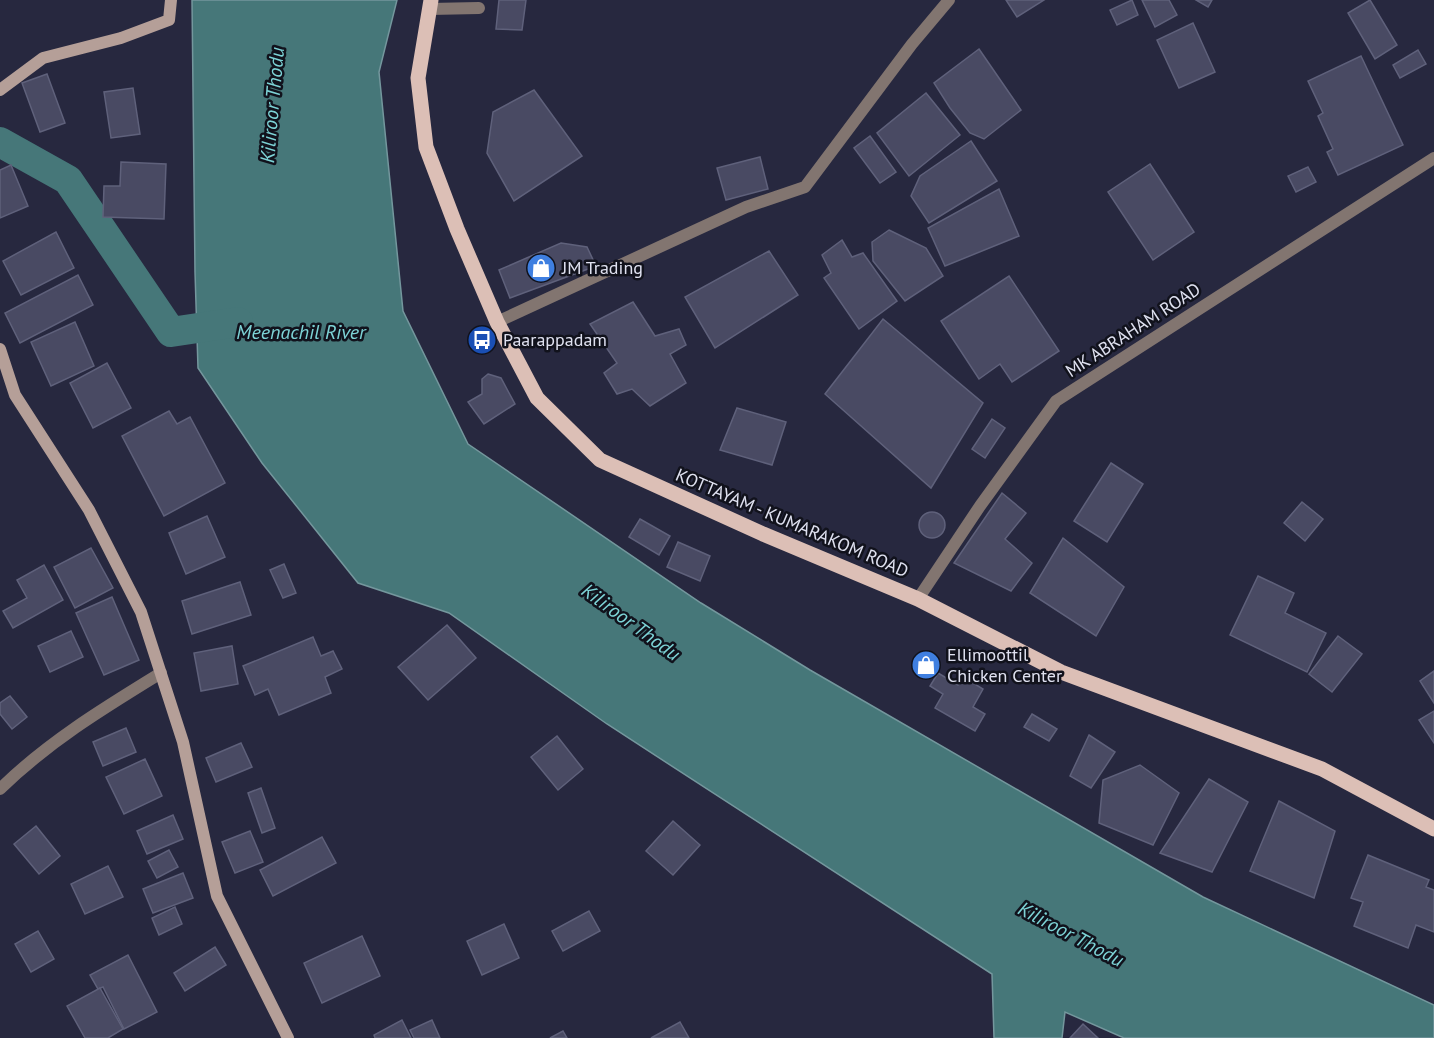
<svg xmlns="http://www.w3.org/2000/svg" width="1434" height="1038" font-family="'PT Sans',sans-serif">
<rect width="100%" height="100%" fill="#27283f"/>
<!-- water -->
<path fill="#467779" stroke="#74979d" stroke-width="1.5" d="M192 0H397L379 72 403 311 468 444 701 603 810 670 1203 897 1434 1005V1038H1124L1065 1012 1062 1038H994L992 974 607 724 449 613 358 583 262 463 198 368 195 272Z"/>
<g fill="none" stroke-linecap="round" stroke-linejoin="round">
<!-- canal -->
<path stroke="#467779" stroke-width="30" d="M0 142 68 180 171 332 238 322"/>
</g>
<!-- building -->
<g fill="#494a63" stroke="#5f617b" stroke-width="1.5">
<path d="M499 0H526L522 30 496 29Z"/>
<path d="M1006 0H1044L1017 17Z"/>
<path d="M1132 0 1138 15 1117 25 1110 10Z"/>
<path d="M1142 0H1169L1177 15 1155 27Z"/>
<path d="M1196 0H1212L1208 7Z"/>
<path d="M1370 0 1397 45 1375 59 1348 13Z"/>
<path d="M1193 23 1215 72 1179 88 1157 40Z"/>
<path d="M979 49 1021 110 984 139 970 133 950 108 934 83Z"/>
<path d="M1418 50 1426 64 1400 78 1393 65Z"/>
<path d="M1361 56 1403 145 1338 175 1327 152 1333 149 1318 116 1323 113 1308 81Z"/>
<path d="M47 74 65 123 40 132 22 83Z"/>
<path d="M133 88 140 134 111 138 104 92Z"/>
<path d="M534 90 582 156 514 201 487 153 493 112Z"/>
<path d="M926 93 960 135 909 176 877 133Z"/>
<path d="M870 136 896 172 880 183 854 148Z"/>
<path d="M971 141 997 181 929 223 911 196 920 176Z"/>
<path d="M760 157 768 189 726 200 717 168Z"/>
<path d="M121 162 166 164 164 219 103 217 104 186H120Z"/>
<path d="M1150 164 1194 232 1153 260 1108 192Z"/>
<path d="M11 165 28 206 0 218V170Z"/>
<path d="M1308 167 1316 182 1296 192 1288 176Z"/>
<path d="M999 189 1019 236 945 266 928 228Z"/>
<path d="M889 230 926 248 943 276 905 301 873 261 872 242Z"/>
<path d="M56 232 74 268 21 295 3 261Z"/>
<path d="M842 240 852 257 863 253 897 301 859 329 824 278 831 273 822 255Z"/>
<path d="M561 243 587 247 596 266 510 298 499 270Z"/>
<path d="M769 251 798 295 715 348 685 297Z"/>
<path d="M78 275 93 305 20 343 5 313Z"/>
<path d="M1009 276 1059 351 1012 382 1000 364 979 379 941 321Z"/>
<path d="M633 302 655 336 679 329 686 345 670 354 686 383 650 406 632 389 617 394 604 373 617 363 590 324Z"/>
<path d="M883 319 983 403 931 488 825 394Z"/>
<path d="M75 322 94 366 51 386 31 342Z"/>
<path d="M107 363 131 408 93 428 70 383Z"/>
<path d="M488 374 501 378 515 404 484 424 468 402 482 394V379Z"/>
<path d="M737 408 786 422 772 465 720 450Z"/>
<path d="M169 411 177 424 190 417 225 483 164 516 122 436Z"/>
<path d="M992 419 1005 428 985 458 972 449Z"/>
<path d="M1111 463 1143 484 1107 542 1074 521Z"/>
<path d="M1002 493 1026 513 1005 539 1032 563 1011 591 954 563Z"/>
<path d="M1302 502 1323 519 1305 541 1284 523Z"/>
<circle cx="932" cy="525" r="13"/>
<path d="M207 516 225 557 186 574 169 533Z"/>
<path d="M640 519 670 536 659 555 629 537Z"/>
<path d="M1063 538 1124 587 1096 636 1030 593Z"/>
<path d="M678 542 710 556 700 581 667 567Z"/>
<path d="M91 548 113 588 75 608 54 567Z"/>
<path d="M284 564 296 593 283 598 270 570Z"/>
<path d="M44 565 63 600 13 628 3 611 27 598 17 580Z"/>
<path d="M1258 576 1294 593 1285 613 1326 633 1307 672 1230 635Z"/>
<path d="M240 582 251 615 192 634 182 601Z"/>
<path d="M112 597 139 660 104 675 76 613Z"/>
<path d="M447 625 476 658 428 700 398 667Z"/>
<path d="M71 631 83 657 50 672 38 646Z"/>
<path d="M1338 636 1362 654 1332 692 1309 674Z"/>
<path d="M313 637 321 656 333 651 342 669 325 677 331 693 279 715 268 689 255 695 243 666Z"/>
<path d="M232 646 238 684 201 691 194 653Z"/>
<path d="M1434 671V703L1420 681Z"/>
<path d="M938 673 958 685 965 678 983 689 973 707 985 714 975 731 935 708 943 694 930 686Z"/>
<path d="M10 696 27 717 12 729 0 714V703Z"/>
<path d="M1434 711V743L1419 720Z"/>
<path d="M1032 714 1057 729 1049 741 1024 727Z"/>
<path d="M126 728 136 752 103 766 93 742Z"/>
<path d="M1089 735 1115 752 1091 788 1070 776Z"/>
<path d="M557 736 583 769 558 790 531 757Z"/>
<path d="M241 743 252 767 216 782 206 758Z"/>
<path d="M145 759 162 796 124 814 106 777Z"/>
<path d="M1140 765 1179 793 1153 845 1099 823 1103 780Z"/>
<path d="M1209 779 1248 802 1212 872 1160 853Z"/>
<path d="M261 788 275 828 262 833 248 793Z"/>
<path d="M1279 801 1335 831 1314 898 1250 871Z"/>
<path d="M173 815 183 839 147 854 137 831Z"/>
<path d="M673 821 700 845 673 875 646 851Z"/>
<path d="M36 826 60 856 39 874 14 844Z"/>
<path d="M250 831 263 862 235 873 222 842Z"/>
<path d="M322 837 336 863 273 896 260 870Z"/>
<path d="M169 850 178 867 157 878 148 861Z"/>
<path d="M1368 855 1429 880 1426 887 1434 890V932L1416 925 1408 948 1354 926 1363 902 1351 898Z"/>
<path d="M108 866 123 897 85 914 71 884Z"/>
<path d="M183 873 193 898 153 913 143 889Z"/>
<path d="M175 907 182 924 159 935 152 918Z"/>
<path d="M589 911 600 931 563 951 552 931Z"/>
<path d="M504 924 519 958 482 975 467 941Z"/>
<path d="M38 931 54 959 31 972 15 944Z"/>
<path d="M362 936 380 976 322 1003 304 963Z"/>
<path d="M215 947 226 965 185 991 174 973Z"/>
<path d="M128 955 157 1012 124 1029 103 987 98 989 90 975Z"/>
<path d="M100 988 123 1029 108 1038H85L67 1006Z"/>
<path d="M402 1020 411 1038H375L374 1035Z"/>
<path d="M432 1020 440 1038H414L410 1030Z"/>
<path d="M680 1022 689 1038H651Z"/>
<path d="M1083 1024 1098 1038H1070Z"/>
<path d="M563 1031 567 1038H550Z"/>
</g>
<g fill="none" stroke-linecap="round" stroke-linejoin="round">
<!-- lane -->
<path stroke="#827570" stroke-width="12" d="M430 9 479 8"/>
<!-- street -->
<g stroke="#827570" stroke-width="12">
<path d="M497 322 746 207 805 187 912 44 949 0"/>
<path d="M918 599 980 506 1056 401 1434 158"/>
<path d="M0 789C48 742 104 708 161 673"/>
</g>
<!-- secondary -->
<g stroke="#b59f98" stroke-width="12">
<path d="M0 90 43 58 121 38 169 20 171 0"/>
<path d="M0 349 15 395 89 510 141 612 183 742 217 896 288 1038"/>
</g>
<!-- primary -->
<path stroke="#dcbfb6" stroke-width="15" d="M431 0 418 78 426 147 457 229 497 322 537 398 600 460 763 534 918 599 1061 672 1322 769 1434 829"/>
</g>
<!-- icons -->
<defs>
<g id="shop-disc" transform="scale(1.5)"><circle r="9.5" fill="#3f7fe0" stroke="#11121c"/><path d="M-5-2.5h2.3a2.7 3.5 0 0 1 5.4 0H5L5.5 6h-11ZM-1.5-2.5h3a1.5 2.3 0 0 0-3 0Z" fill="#fff"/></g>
<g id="bus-disc" transform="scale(1.5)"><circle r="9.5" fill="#1a4fb4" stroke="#11121c"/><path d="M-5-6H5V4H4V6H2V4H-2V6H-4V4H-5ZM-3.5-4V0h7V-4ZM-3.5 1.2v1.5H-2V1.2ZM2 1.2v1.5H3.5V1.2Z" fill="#fff"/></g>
</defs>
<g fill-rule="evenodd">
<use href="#shop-disc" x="541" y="268"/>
<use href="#bus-disc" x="482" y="340"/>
<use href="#shop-disc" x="926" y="665"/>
</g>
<g text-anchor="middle" stroke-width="5" stroke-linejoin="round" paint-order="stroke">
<!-- poi labels -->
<g font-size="18" fill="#dfe1f0" stroke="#11121c" text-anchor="start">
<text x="562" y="274">JM Trading</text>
<text x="503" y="346">Paarappadam</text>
<text x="947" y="661">Ellimoottil<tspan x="947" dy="21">Chicken Center</tspan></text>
</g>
<!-- street labels -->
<g font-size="18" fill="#dfe1f0" stroke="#11121c">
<text transform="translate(1133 330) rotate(-33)" y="6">MK ABRAHAM ROAD</text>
<text transform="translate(792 523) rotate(23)" y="6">KOTTAYAM - KUMARAKOM ROAD</text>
</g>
<!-- water labels -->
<g font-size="20" font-style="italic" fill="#7dd3d6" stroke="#11121c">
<text transform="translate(272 105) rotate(-85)" y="7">Kiliroor Thodu</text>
<text x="301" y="339">Meenachil River</text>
<text transform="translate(631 622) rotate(36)" y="7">Kiliroor Thodu</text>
<text transform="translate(1071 934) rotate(28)" y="7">Kiliroor Thodu</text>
</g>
</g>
</svg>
